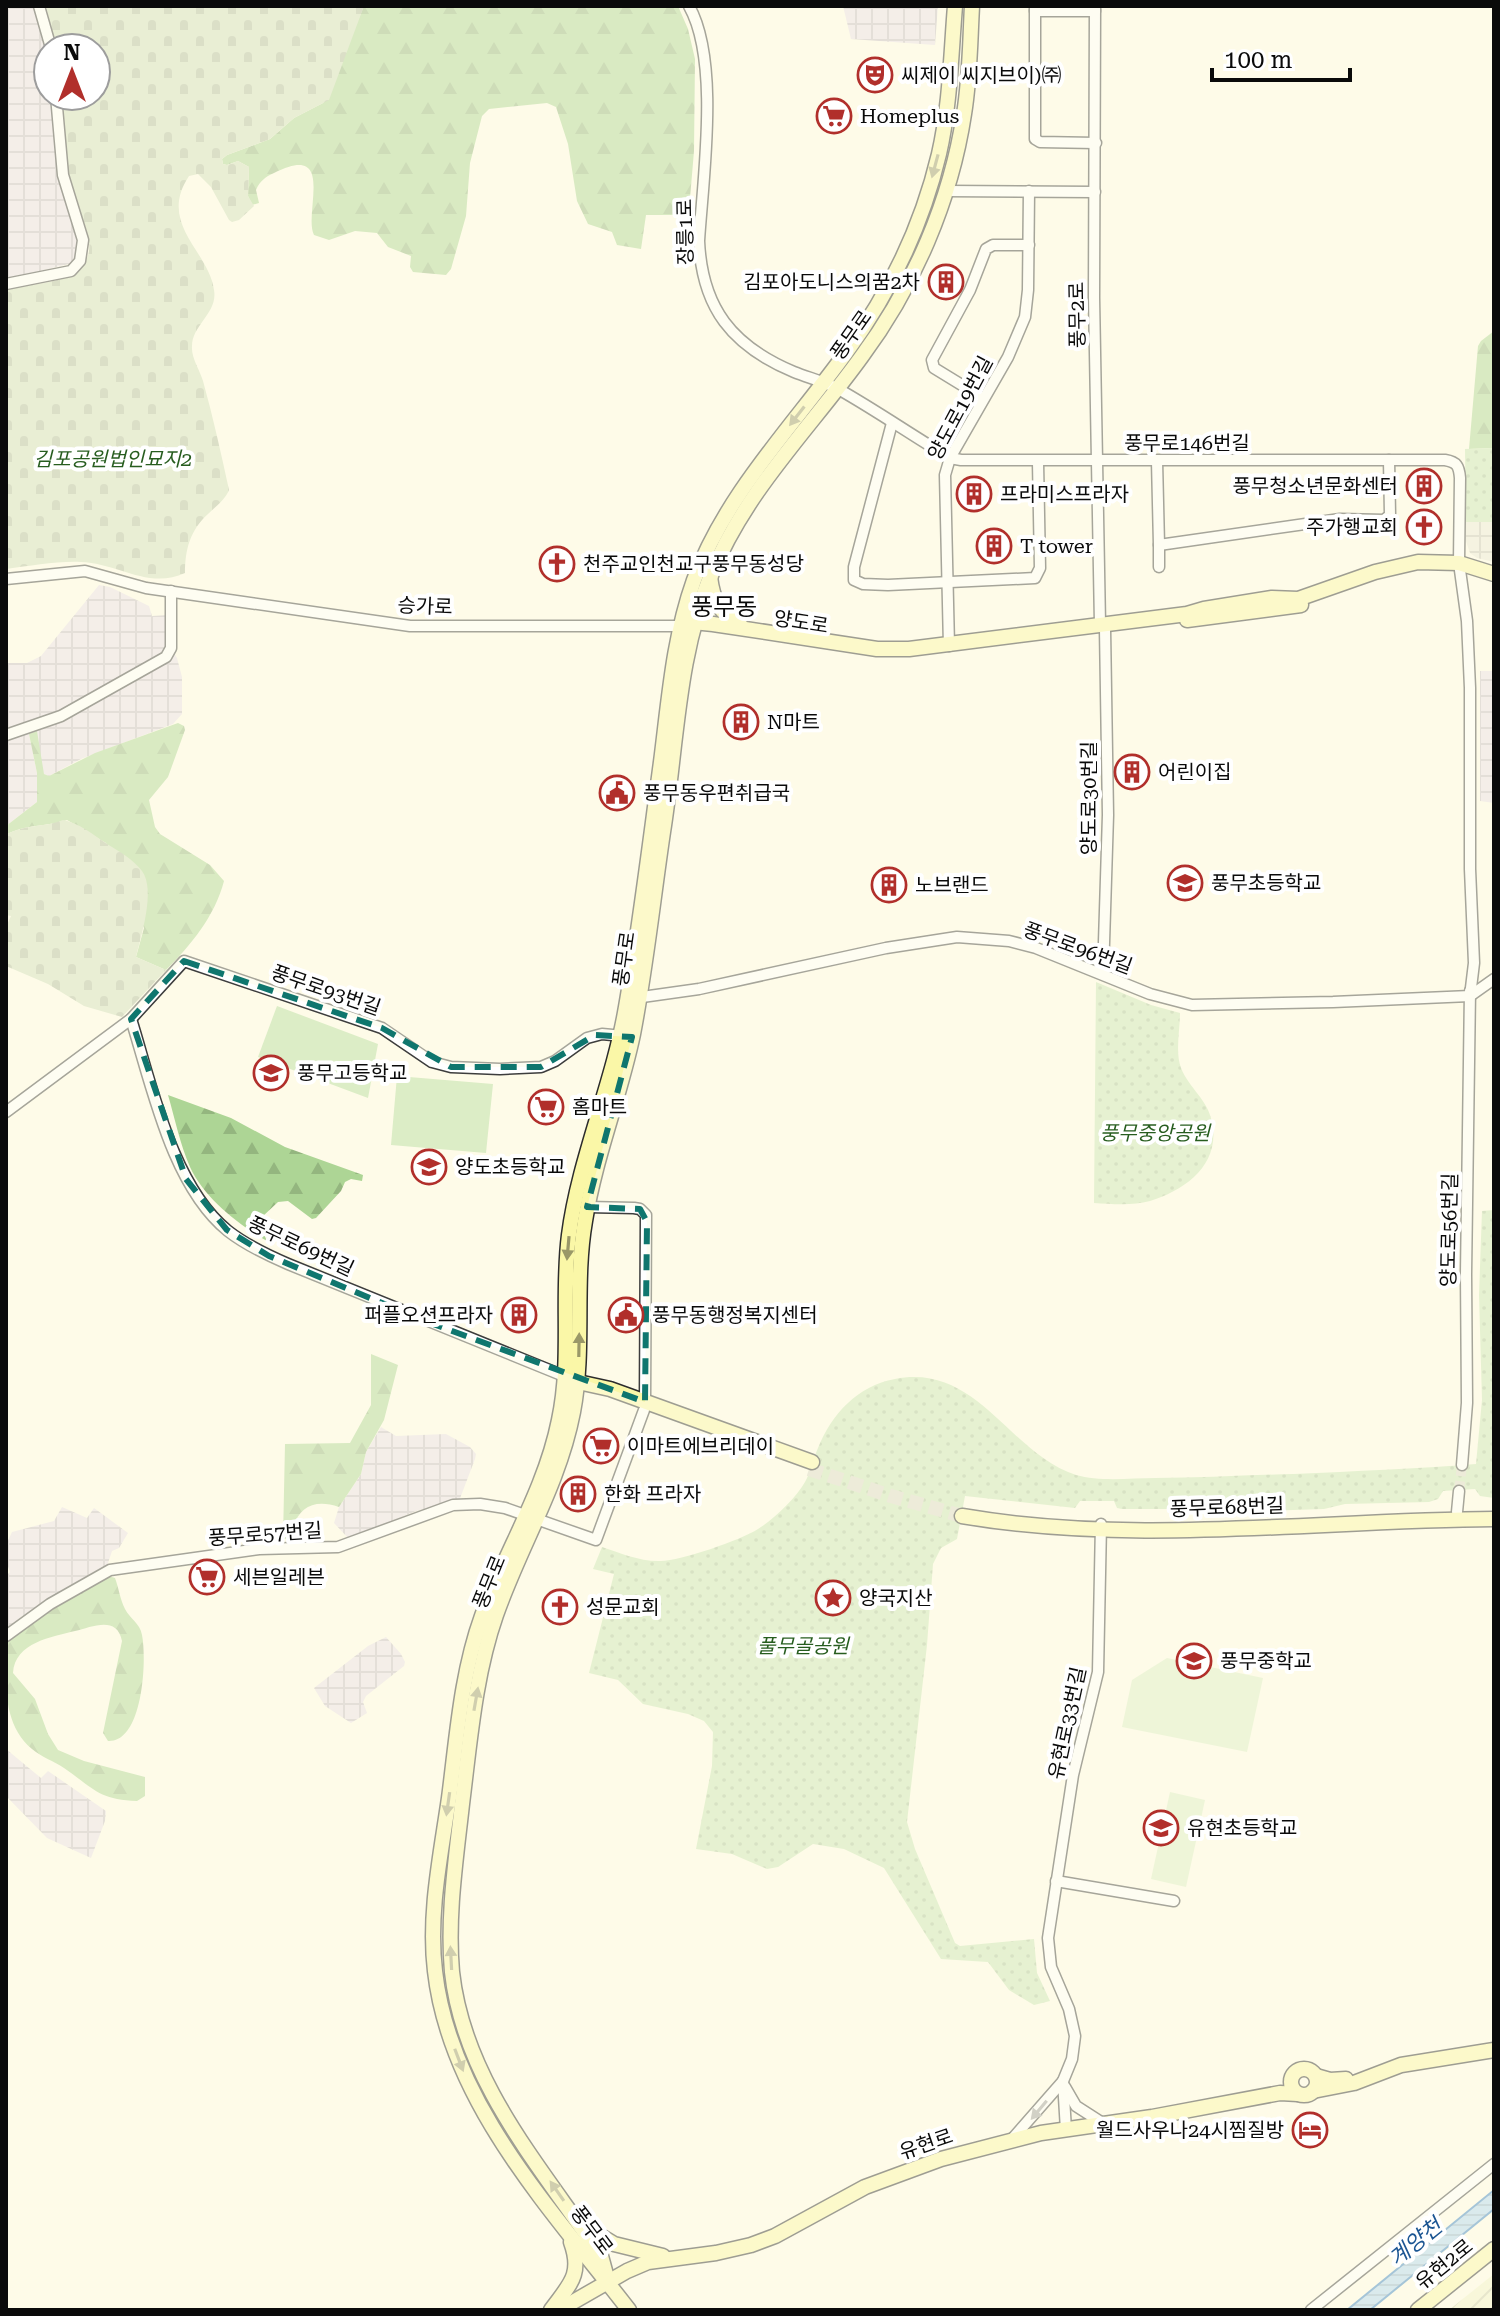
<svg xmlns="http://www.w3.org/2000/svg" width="1500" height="2316" font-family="'Roboto Serif','Noto Sans KR',serif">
<defs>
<pattern id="industrial-grid" width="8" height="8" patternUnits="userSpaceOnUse" patternTransform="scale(2)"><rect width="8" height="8" fill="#e9dee9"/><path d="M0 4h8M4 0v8" fill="none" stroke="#c6bdc6"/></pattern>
<pattern id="farmland-furrows" width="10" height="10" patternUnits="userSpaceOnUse" patternTransform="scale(2)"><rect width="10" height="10" fill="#f1f1ca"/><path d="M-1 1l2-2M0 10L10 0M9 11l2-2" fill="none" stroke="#cdcdac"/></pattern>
<pattern id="forest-firs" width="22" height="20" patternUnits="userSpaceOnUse" patternTransform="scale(2)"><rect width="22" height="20" fill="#add595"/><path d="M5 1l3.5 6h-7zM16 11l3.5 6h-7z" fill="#94b67f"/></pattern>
<pattern id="cemetery-stones" width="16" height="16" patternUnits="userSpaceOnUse" patternTransform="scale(2)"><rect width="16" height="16" fill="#d0ddbc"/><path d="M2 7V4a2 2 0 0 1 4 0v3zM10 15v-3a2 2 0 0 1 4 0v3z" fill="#b1bca0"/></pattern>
<pattern id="park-dots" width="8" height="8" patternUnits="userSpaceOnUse" patternTransform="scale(2)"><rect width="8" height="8" fill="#cae5b5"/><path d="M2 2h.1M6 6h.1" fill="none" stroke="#acc39a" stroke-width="1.8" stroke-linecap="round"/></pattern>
<pattern id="plaza-grid" width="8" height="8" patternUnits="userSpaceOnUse" patternTransform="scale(2)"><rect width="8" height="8" fill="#ebe8d9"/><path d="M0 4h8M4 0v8" fill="none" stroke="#c8c6b9"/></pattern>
<pattern id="water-rules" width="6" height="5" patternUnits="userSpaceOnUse" patternTransform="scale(2)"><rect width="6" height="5" fill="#b0d4f2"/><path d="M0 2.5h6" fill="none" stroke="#96b5ce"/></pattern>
</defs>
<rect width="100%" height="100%" fill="#fefbe8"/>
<!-- industrial -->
<g fill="url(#industrial-grid)">
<path d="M843 6H938L935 45 851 39Z"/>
<path d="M6 7H35L48 53V96H53L58 173 78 241 77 255 69 264 6 279Z"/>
<path d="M99 585 110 587 149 606 152 616 169 615V645L177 658 182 677V714L173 724 81 759 49 776 44 774 29 734 37 773V802L6 826V663H27L41 656Z"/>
<path d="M1480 671H1494V803L1480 801Z"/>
<path d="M381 1427 396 1436 446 1434 470 1447 476 1454 475 1459 459 1501 416 1511 349 1539 334 1523 339 1507 361 1474 366 1452Z"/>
<path d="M62 1507 87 1518 94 1508 128 1533 119 1548 112 1551 107 1566 21 1617 6 1629V1576L10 1572 6 1561V1545L12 1532 54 1521Z"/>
<path d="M386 1637 401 1654 405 1662 404 1666 366 1696 363 1702 367 1713 351 1723 325 1706 314 1688 368 1646Z"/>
<path d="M6 1749 41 1778 48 1771 106 1811 105 1821 91 1858 47 1838 6 1796Z"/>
</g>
<!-- farmland -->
<path fill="url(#farmland-furrows)" d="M1494 2274V2310H1449Z"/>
<!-- forest -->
<g fill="url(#forest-firs)">
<path d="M364 6H678L688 29 695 59 694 151 689 210 679 215H646L641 249 617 245 612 232 588 224 577 201 568 144 556 107 547 103 489 109 482 116 470 163 466 216 451 269 446 275 413 272 410 267 411 256 388 247 377 233 355 231 329 240 314 235C303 214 337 141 274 173 265 177 260 181 256 190L259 203 252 205 248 196 249 167 238 161 227 165 223 164 222 159 227 155 270 139 294 118 323 103Z"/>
<path d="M1494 331V448L1469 449 1478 346 1481 341Z"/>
<path d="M178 723 184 726 185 730 168 777 149 800 155 827 160 834 210 865 224 881C215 916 191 945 166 970L136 957 144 928 106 843 67 820C47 827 24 824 6 835V826L37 802V773L29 734 37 731 44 774 49 776 95 753Z"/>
<path d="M168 1095 231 1118 285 1147 363 1175 362 1181 351 1179 345 1182 341 1191 316 1218 312 1219 288 1201 278 1202 262 1217 260 1226 267 1241C238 1224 204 1198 190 1167 180 1144 175 1119 168 1095Z"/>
<path d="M371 1354 398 1365 384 1420 366 1452 361 1474 339 1507C311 1497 294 1510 291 1539H283L285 1444 350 1443 371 1405Z"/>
<path d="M109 1576 115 1578C119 1589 120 1599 125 1609 130 1619 140 1623 142 1635 147 1660 143 1743 108 1741L103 1733 122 1641C117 1615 92 1627 75 1631 52 1637 15 1642 13 1673L35 1699 48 1734 58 1750 84 1761 145 1777V1796L137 1801C99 1800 93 1788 64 1768 54 1761 41 1757 32 1749 1 1723 6 1679 6 1643L46 1613Z"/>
</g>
<!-- cemetery -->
<g fill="url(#cemetery-stones)">
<path d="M46 6H364L329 100 294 118 270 139 227 155 222 159 223 164 227 165 238 161 249 167 248 196 254 206 239 220 232 222 229 220 211 187 198 174 189 176C157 224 209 251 214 290 218 313 192 325 192 346 191 358 200 370 203 381 213 417 221 453 229 490 225 500 216 506 208 514 190 530 185 550 185 573 149 590 117 563 81 562 56 561 31 566 6 569V288C37 284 99 283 88 236 84 218 75 201 69 183 61 156 62 124 60 96H96V48H56Z"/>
<path d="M63 820C79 823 94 835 107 844 119 851 134 860 142 871 156 890 141 936 136 957L166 970 122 1017 84 1006 48 984 6 966V927L11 916 6 915V835C24 824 43 828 63 820Z"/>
</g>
<!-- park -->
<g fill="url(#park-dots)">
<path d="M1494 448V562L1466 539 1465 449Z"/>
<path d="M1096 982 1151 1005 1180 1013C1180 1030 1175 1052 1181 1068 1189 1088 1208 1100 1212 1122 1221 1164 1186 1190 1150 1201 1132 1206 1112 1204 1094 1203Z"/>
<path d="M1494 1210V1498L1480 1496 1475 1489 1443 1491 1438 1499 1429 1502 1345 1504 1324 1509 1197 1513 1173 1509H1122L1117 1508 1114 1501H1080L1075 1508 965 1496 957 1539 941 1548 933 1564 927 1645 907 1822 915 1849 955 1943 960 1946 1034 1939 1037 1973 1050 2001 1034 2005 1009 1990 988 1962 941 1959 884 1868 844 1849 813 1844 778 1867 767 1869 732 1854 696 1849 712 1766 713 1732 704 1721 688 1714 643 1704 618 1680 589 1673 614 1574 593 1569 602 1547C620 1553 641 1562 661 1561 680 1561 741 1540 758 1529 774 1519 795 1499 805 1482 811 1472 813 1459 818 1448 832 1414 857 1386 895 1379 978 1363 1008 1453 1076 1475 1100 1482 1131 1478 1155 1478 1201 1478 1248 1475 1294 1474 1355 1471 1416 1469 1476 1464L1482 1400 1479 1295 1482 1211Z"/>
</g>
<!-- pitch -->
<g fill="#dcedc6">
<path d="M277 1006 378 1044 368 1098 258 1057Z"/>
<path d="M397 1076 493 1084 486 1153 391 1145Z"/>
<path d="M1167 1658 1263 1678 1247 1752 1122 1727 1132 1680Z"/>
<path d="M1170 1792 1205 1800 1186 1887 1151 1879Z"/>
</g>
<!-- plaza -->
<path fill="url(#plaza-grid)" d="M1466 522H1494V562L1477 558 1470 553 1466 541Z"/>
<!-- water -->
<path fill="url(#water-rules)" stroke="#3b83c5" stroke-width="2" d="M1494 2190V2209L1370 2310H1347Z"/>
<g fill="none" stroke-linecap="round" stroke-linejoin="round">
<!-- street-tunnel -->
<path stroke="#d9d7c7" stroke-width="10" stroke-dasharray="10 5" stroke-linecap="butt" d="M1459 1491 1462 1465"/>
<!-- secondary-tunnel -->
<path stroke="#d9d7c7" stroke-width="14" stroke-dasharray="14 7" stroke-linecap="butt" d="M809 1469 891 1496 962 1516"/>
<!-- street casing -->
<g stroke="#3d3d3d" stroke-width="13">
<g id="street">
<path d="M39 6 51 48"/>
<path d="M689 6C720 61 703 177 699 241 702 308 732 346 794 372 809 378 826 382 840 390 877 411 913 436 950 458L961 460H1445C1457 462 1459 466 1460 478L1459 563 1467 621 1470 688V869L1474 963 1470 996"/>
<path d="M1035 6V139L1040 142 1096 143"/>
<path d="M1095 6 1094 298 1100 624 1105 629 1108 815 1103 974"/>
<path d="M1035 11H1095"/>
<path d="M947 191 1095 192"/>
<path d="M6 284 71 271 80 261 83 240 63 175 56 96"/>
<path d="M983 398 934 368 932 360 970 290 986 249 993 245H1029"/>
<path d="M892 423 854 567V580L863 584 888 585 1035 578 1040 568 1038 462"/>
<path d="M1157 461 1159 545 1340 519 1384 520 1390 515 1389 460"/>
<path d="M1159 545V567"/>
<path d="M6 579 85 571 146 588 410 626H679"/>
<path d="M949 646 945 475 950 458 1008 357 1025 317 1028 290 1029 191"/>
<path d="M6 735 61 716 166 657 171 648V591"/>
<path d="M1470 996 1494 979"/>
<path d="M635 998 699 989 886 948 957 937 1009 941 1036 948 1150 994 1192 1005 1333 1002 1470 996"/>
<path d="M131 1019C152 1086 172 1186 228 1231 246 1245 267 1255 288 1264L569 1378"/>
<path d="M6 1112 131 1019 184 961 382 1028 432 1062 451 1067 500 1069 541 1067 555 1061 587 1038 602 1034 623 1036"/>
<path d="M587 1207 634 1208 640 1209 646 1215 645 1402"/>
<path d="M1462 1465 1467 1403 1466 1274 1470 991"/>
<path d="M1457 1512 1459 1491"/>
<path d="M6 1636 50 1604 110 1570 259 1549 338 1547 453 1505 480 1504 505 1508 596 1540 644 1410"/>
<path d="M1056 1881 1174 1901"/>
<path d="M1065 2087 1076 2106 1104 2124"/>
<path d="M1066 2130 1063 2081 1072 2059 1075 2036 1069 2009 1051 1967 1048 1938 1073 1775 1098 1672 1101 1524"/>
<path d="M1013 2138 1063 2081"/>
<path d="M1311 2310 1494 2164"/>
</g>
</g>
<!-- secondary casing -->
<g stroke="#2c2c2c" stroke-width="17">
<g id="secondary">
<path d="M710 577C713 600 719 613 740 624"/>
<path d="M1187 620 1301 605"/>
<path d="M685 625 693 622 713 624 877 649H909L1187 614 1204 609 1272 598 1298 599 1375 572 1418 562 1459 563 1494 574"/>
<path d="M578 1382 610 1389 812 1462"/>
<path d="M962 1516C1137 1546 1317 1520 1494 1519"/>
<circle cx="1304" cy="2082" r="13"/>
<path d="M1316 2076 1330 2080 1346 2079"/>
<path d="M1313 2091 1354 2083 1401 2065 1494 2050"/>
<path d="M586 2227 614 2244 663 2256"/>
<path d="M607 2278 601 2256C542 2168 464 2082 452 1972 447 1916 456 1859 462 1804 470 1740 475 1675 496 1615 520 1546 559 1485 573 1412 585 1349 574 1284 585 1221 595 1157 620 1097 633 1034 646 967 653 899 663 832 677 744 677 655 712 573 746 490 811 427 862 356 914 286 951 200 964 114 970 78 970 42 972 6"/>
<path d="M551 2310C569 2285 583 2275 571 2242"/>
<path d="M559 2310 627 2271 648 2262 716 2253 751 2245 775 2236 865 2187 941 2159 1041 2133 1152 2117 1280 2093 1298 2094"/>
<path d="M629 2310C551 2209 450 2103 435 1971 428 1914 441 1854 449 1798 457 1737 461 1674 482 1616 506 1550 545 1490 559 1420 572 1360 561 1296 569 1235 579 1158 613 1084 626 1007 640 926 650 843 661 762 669 700 673 639 694 580 726 494 792 427 845 354 889 294 922 226 939 154 950 106 951 55 955 6"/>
<path d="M1418 2310 1494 2249"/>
</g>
</g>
<!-- street -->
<use href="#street" stroke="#fff" stroke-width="10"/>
<!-- secondary -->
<use href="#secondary" stroke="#faf7a7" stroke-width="14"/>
</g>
<!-- one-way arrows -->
<defs><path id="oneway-solid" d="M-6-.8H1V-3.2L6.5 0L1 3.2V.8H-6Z" transform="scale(2)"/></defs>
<g fill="#9a9868">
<use href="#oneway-solid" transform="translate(935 166) rotate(105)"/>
<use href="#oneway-solid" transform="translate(797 416) rotate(128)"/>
<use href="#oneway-solid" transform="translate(568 1248) rotate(95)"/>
<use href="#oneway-solid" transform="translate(579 1345) rotate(-89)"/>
<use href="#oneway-solid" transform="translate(476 1699) rotate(-80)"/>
<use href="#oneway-solid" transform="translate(448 1804) rotate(98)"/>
<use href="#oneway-solid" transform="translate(451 1958) rotate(-93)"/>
<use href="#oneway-solid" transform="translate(459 2060) rotate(69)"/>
<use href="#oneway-solid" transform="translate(557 2191) rotate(-125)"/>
</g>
<use fill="#9d9d9d" href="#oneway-solid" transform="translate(1039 2110) rotate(130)"/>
<!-- marked area -->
<path d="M0 0H1500V2316H0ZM184 961 382 1028 451 1067H541L595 1035 632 1037 587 1207 640 1209 647 1222 645 1402 425 1321 269 1256 227 1230 186 1179 131 1019Z" fill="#fefbe8" fill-opacity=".55" fill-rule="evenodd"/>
<path fill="none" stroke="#0f766e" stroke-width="6" stroke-dasharray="16 10" stroke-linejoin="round" d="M184 961 382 1028 451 1067H541L595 1035 632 1037 587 1207 640 1209 647 1222 645 1402 425 1321 269 1256 227 1230 186 1179 131 1019Z"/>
<!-- icons -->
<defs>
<g id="theatre-ring" transform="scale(1.8)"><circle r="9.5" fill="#fff" stroke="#b12f2b" stroke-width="1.5"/><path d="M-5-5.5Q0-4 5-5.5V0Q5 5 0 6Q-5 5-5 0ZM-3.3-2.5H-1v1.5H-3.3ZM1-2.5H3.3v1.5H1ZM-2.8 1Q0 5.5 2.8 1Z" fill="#b12f2b"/></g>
<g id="supermarket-ring" transform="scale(1.8)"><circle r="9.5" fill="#fff" stroke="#b12f2b" stroke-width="1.5"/><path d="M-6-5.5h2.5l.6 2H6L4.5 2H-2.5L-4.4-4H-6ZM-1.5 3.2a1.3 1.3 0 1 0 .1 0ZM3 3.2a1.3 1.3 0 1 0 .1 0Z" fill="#b12f2b"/></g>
<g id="building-ring" transform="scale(1.8)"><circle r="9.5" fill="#fff" stroke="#b12f2b" stroke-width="1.5"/><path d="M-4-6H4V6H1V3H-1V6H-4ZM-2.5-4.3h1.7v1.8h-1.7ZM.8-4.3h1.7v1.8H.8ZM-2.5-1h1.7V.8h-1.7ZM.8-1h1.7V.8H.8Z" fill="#b12f2b"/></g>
<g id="church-ring" transform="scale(1.8)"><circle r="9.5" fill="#fff" stroke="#b12f2b" stroke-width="1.5"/><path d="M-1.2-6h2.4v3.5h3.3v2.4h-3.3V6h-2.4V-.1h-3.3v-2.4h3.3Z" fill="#b12f2b"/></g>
<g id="civic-ring" transform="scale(1.8)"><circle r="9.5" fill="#fff" stroke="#b12f2b" stroke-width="1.5"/><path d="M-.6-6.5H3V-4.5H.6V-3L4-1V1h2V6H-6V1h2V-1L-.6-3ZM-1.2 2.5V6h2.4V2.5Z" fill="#b12f2b"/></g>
<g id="school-ring" transform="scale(1.8)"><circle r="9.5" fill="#fff" stroke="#b12f2b" stroke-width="1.5"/><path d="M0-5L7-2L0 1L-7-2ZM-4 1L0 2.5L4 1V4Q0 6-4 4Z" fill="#b12f2b"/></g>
<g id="sight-ring" transform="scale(1.8)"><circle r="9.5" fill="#fff" stroke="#b12f2b" stroke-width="1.5"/><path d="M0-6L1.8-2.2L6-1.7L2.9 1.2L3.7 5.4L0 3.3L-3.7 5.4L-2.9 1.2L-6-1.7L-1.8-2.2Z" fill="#b12f2b"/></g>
<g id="hotel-ring" transform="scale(1.8)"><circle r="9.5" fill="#fff" stroke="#b12f2b" stroke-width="1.5"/><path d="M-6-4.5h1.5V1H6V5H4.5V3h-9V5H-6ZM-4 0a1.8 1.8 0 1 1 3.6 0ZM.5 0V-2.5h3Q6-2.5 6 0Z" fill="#b12f2b"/></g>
</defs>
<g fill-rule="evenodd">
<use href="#theatre-ring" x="875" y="75"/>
<use href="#supermarket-ring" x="834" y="116"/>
<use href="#building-ring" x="946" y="282"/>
<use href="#building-ring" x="1424" y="486"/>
<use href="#building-ring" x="974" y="494"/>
<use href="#church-ring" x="1424" y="527"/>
<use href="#building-ring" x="994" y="546"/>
<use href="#church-ring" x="557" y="564"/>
<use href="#building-ring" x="741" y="722"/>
<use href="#building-ring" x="1132" y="772"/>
<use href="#civic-ring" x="617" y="793"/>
<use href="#school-ring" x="1185" y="883"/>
<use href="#building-ring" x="889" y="885"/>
<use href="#school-ring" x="271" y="1073"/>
<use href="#supermarket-ring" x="546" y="1107"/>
<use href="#school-ring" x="429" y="1167"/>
<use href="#building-ring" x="519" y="1315"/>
<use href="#civic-ring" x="626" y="1315"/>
<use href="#supermarket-ring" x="601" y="1446"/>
<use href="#building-ring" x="578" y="1494"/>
<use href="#supermarket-ring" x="207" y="1577"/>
<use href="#sight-ring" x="833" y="1598"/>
<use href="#church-ring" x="560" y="1607"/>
<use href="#school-ring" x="1194" y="1661"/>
<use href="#school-ring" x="1161" y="1828"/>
<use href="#hotel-ring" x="1310" y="2130"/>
</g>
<g text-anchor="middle" stroke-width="8" stroke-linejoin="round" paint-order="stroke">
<!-- poi labels -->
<g font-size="20" fill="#0a0a0a" stroke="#fff" text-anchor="start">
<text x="901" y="82">씨제이 씨지브이)㈜</text>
<text x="860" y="123">Homeplus</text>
<text x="920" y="289" text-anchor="end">김포아도니스의꿈2차</text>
<text x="1398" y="493" text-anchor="end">풍무청소년문화센터</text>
<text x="1000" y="501">프라미스프라자</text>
<text x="1398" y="534" text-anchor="end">주가행교회</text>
<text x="1020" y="553">T tower</text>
<text x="583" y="571">천주교인천교구풍무동성당</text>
<text x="767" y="729">N마트</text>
<text x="1158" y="779">어린이집</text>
<text x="643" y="800">풍무동우편취급국</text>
<text x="1211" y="890">풍무초등학교</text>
<text x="915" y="892">노브랜드</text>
<text x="297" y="1080">풍무고등학교</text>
<text x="572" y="1114">홈마트</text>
<text x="455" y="1174">양도초등학교</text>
<text x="493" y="1322" text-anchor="end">퍼플오션프라자</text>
<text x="652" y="1322">풍무동행정복지센터</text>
<text x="627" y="1453">이마트에브리데이</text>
<text x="604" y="1501">한화 프라자</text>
<text x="233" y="1584">세븐일레븐</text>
<text x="859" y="1605">양국지산</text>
<text x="586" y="1614">성문교회</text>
<text x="1220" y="1668">풍무중학교</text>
<text x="1187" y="1835">유현초등학교</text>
<text x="1284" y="2137" text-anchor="end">월드사우나24시찜질방</text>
</g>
<!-- street labels -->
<g font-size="20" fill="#0a0a0a" stroke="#fff">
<text transform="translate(685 232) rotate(-91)" y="7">장릉1로</text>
<text transform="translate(1077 315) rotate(-91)" y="7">풍무2로</text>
<text transform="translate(851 335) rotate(-55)" y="7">풍무로</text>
<text transform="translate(960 408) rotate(-62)" y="7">양도로19번길</text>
<text x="1187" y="450">풍무로146번길</text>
<text transform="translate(425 606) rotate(2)" y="7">승가로</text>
<text transform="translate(801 622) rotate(9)" y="7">양도로</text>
<text transform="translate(1089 798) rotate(-90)" y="7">양도로30번길</text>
<text transform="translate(1078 948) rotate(20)" y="7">풍무로96번길</text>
<text transform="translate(624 959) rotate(-82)" y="7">풍무로</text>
<text transform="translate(326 990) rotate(19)" y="7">풍무로93번길</text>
<text transform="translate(1449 1230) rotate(-89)" y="7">양도로56번길</text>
<text transform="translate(301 1246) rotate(25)" y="7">풍무로69번길</text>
<text transform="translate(1227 1507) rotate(-2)" y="7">풍무로68번길</text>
<text transform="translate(265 1534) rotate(-4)" y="7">풍무로57번길</text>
<text transform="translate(489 1582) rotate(-68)" y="7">풍무로</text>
<text transform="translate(1067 1723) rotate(-78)" y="7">유현로33번길</text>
<text transform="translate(926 2144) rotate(-19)" y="7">유현로</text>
<text transform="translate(592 2230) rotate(53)" y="7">풍무로</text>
<text transform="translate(1444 2264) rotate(-39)" y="7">유현2로</text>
</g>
<!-- park labels -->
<g font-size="20" font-style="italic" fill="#275d1f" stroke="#fff">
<text x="113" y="466">김포공원법인묘지2</text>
<text x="1155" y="1140">풍무중앙공원</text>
<text x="803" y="1653">풀무골공원</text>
</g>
<!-- water labels -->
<g font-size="22" font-style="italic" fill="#1c5693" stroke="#fff">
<text transform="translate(1415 2242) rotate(-39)" y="8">계양천</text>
</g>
<!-- quarter labels -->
<g font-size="24" fill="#0a0a0a" stroke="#fff">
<text x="724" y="615">풍무동</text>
</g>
</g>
<!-- border -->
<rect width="1500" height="2316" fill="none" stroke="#0a0a0a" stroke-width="16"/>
<!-- north arrow -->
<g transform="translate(72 72)"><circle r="38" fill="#ffffff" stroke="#9d9d9d" stroke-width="2"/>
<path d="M0-6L14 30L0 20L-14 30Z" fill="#b12f2b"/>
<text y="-12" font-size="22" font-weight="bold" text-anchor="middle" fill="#0a0a0a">N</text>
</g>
<!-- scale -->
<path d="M1212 68v12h138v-12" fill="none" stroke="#0a0a0a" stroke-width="4"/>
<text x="1224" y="68" font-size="24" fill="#0a0a0a" stroke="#ffffff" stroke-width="6" paint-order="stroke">100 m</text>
</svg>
